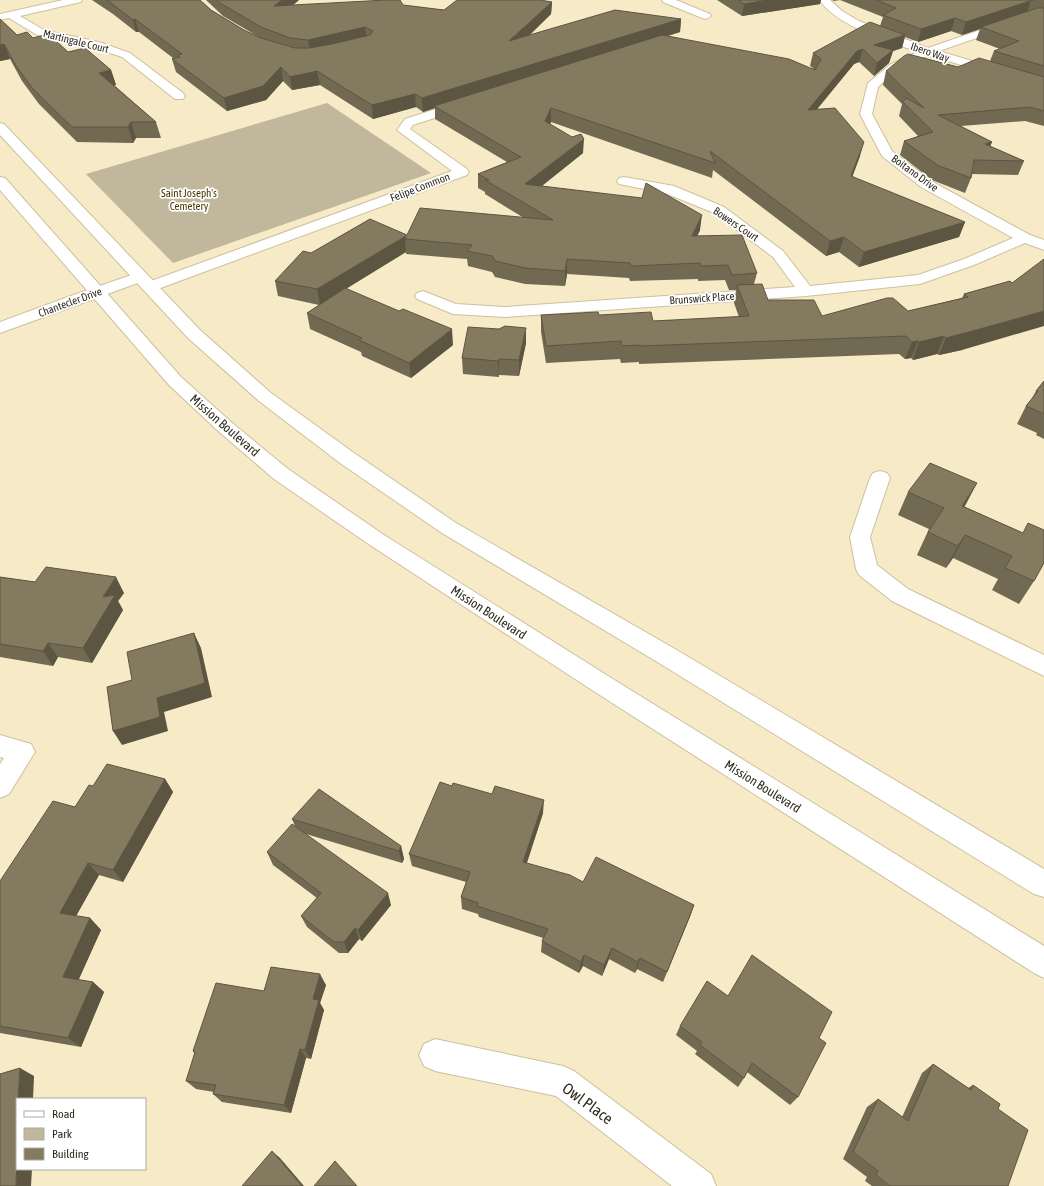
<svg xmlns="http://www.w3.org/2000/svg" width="1044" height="1186" font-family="'Asap Condensed',sans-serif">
<rect width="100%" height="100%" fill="#f6eac7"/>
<!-- green -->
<path fill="#c1b79d" d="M327 103 431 173 173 263 86 174Z"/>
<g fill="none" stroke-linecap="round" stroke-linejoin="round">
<!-- minor casing -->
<g stroke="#ccc09e" stroke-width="2">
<g id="minor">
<path d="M63 0H82L81 2 20 16 44 30 99 42 130 53 183 93 185 96 183 99H175L122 57 92 47 37 35 9 18 0 20V14Z"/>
<path d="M662 0H676L710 14 711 16 706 19 702 18 663 2Z"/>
<path d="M819 0H830L842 11 859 21 928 48 1027 14 1044 13V19H1032L939 51 1044 83V91L929 55 899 68 878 87 872 114 892 151 931 181 1030 235 1044 240V250L1025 243 974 265 920 284 806 296 505 317 453 314 417 299 415 296 417 293 423 291 456 304 505 307 795 287 773 257 714 213 665 193 619 184 617 181 619 178 624 177 674 186 724 207 783 251 810 286 918 275 964 259 1013 238 921 187 882 156 860 114 868 83 891 64 918 52C886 40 840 28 819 0Z"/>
<path d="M464 100 468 101 470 104 468 107 413 125 410 129 467 169 469 172 467 175 155 290 149 292 143 290 141 287 143 284 452 171 397 130 405 119Z"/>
<path d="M140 272 146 274 148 277 146 280 0 333V322L65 298Z"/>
<path d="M880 471 887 473 890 478 870 537 877 565 908 589 1044 655V676L892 601 859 575 856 569 850 537 870 478 873 473Z"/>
<path d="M0 735 31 744 35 752 9 794 0 798V764L4 758 0 757Z"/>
<path d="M435 1039 563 1066 574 1071 711 1174 716 1186H672L556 1096 435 1071 424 1066 419 1055 424 1044Z"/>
</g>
</g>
<!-- major casing -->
<g stroke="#ccc09e" stroke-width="2">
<g id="major">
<path d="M0 123 4 124 200 330 271 393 354 453 456 523 675 649 1044 869V897L1034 894 659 663 442 533 340 463 259 401 188 338 0 135Z"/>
<path d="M0 177 5 178 181 377 231 422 288 469 384 535 608 676 1044 946V978L1034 973 592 690 370 545 274 479 217 430 169 385 0 190Z"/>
</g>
</g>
<!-- minor -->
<use href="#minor" fill="#fff" fill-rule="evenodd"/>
<!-- major -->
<use href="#major" fill="#fff" fill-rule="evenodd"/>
</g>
<!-- wall -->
<g fill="#716952">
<path d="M92 0H200L211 10 244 30 259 37 223 16 206 0H299L293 5H403L444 10 552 2 551 14 529 36 681 19 680 32 668 36 814 69 810 66 813 53 880 26 883 17 840 0 834 1 832 0H1044V126L1025 121 961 126 992 142 990 146 1024 161 1018 175 972 174 971 178 965 193 932 180 900 155 904 141 918 136 899 116 902 104 883 85 886 71 958 67 990 61 994 51 1000 49 976 40 980 29 962 35 951 31 918 42 905 37 902 48 893 51 889 63 874 76 859 62 854 64 817 109 860 156 852 177 965 222 959 237 859 267 839 252 826 256 713 170 712 178 551 122 550 124 583 153 542 186 700 230 697 236 757 273 754 284 768 300 822 316 908 311 962 298 964 294 1010 281 962 350 939 355 937 354 913 360 911 358 905 359 899 354 639 364V362L621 363 620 359 546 363 541 332V315H599L653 321 739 317 734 303 736 290H729L725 280 698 281V279L630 281 629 278 567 274 565 286 525 284 495 277 492 272 468 266 467 259 406 254V252L346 288 453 345 411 378 362 356 361 352 310 329 307 313 319 305 278 296 275 281 311 253 407 235 524 218 485 194V192L478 188V174L507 162 435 119V108L423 112 416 107 373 119 320 85 292 90 283 81 266 100 227 111 176 72 172 59 173 58 139 32H136L113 14Z"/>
<path d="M717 0H821L820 4 742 16Z"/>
<path d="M0 19 17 35 33 38 49 39 68 52 111 70 116 85H114L156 122 161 138H136L133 143 77 142 39 104 22 81 10 59 0 61Z"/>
<path d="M526 343 519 376 499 375V377L463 374 462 358Z"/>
<path d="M1044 381V439L1036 435 1037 433 1017 424 1026 406 1031 400 1036 391Z"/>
<path d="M908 492 965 507 1023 533 1034 581 1019 604 992 590 998 579 953 558 946 568 917 555 929 529 898 515Z"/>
<path d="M0 577 35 582 124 593 118 601 123 610 92 663 58 657 53 666 0 657Z"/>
<path d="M165 779 173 792 123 882 99 875 76 916 90 918 101 930 78 980 93 982 104 992 81 1047 0 1033V881L75 807 93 786Z"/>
<path d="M543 813 527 863 583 882 694 905 663 982 637 969 635 973 609 959 602 976 583 966 579 973 541 952 542 941 543 938 479 917 478 914 462 909 461 897 466 882 412 866 409 854Z"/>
<path d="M292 819 401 846 404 859 402 863 306 834 391 905 362 941 359 939 348 953H339L307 927 301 916 317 898 273 865 267 852 295 826Z"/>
<path d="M326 985 320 1003 324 1010 311 1059 306 1058 291 1113 222 1102 213 1094 214 1092 196 1089 186 1081 195 1054 193 1051 264 991Z"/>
<path d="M728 996 819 1038 798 1097 790 1105 747 1072 744 1078 738 1087 695 1054 697 1051 676 1035 680 1026Z"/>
<path d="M933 1064 968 1088 973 1085 998 1109 1008 1186H872L865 1181 867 1177 843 1159 867 1107 878 1099 902 1117 922 1073Z"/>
</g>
<!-- shaded-wall -->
<g fill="#5c5542">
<path d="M282 0H299L276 19 274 6Z"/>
<path d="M768 0H821L820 4 742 16 744 4Z"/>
<path d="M1031 0 1027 13 981 27 980 29 962 35 966 22Z"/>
<path d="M552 2 551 14 509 54V41Z"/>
<path d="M955 18 951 31 918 42 921 29Z"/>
<path d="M135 19 139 32H136L133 20Z"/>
<path d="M681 19 680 32 437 107 434 106 435 108 423 112 422 98Z"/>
<path d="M365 27 367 40 310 52 308 40Z"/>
<path d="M905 35 902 48 893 51 889 63 874 76 877 63 874 45Z"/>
<path d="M4 44 10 59 0 61V45Z"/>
<path d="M863 49 859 62 854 64 805 124 808 110 857 51Z"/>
<path d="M281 67 283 81 266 100 227 111 224 98Z"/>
<path d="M111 70 116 85 104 88 99 73Z"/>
<path d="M317 71 320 85 292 90 290 77Z"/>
<path d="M415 94 416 107 373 119 372 105Z"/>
<path d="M551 108V122L545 135V121Z"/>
<path d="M131 122 136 138 133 143 128 127Z"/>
<path d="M584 139 583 153 525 199V184Z"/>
<path d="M864 142 860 156 847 191 851 176Z"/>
<path d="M992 142 986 156 985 144Z"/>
<path d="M702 215 700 230 690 252 692 236Z"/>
<path d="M965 222 959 237 859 267 864 252Z"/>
<path d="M406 236 405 239 406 252 320 305 317 289Z"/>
<path d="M844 237 839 252 826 256 830 241Z"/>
<path d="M567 259V274L565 286V271Z"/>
<path d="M1044 311V326L962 350 939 355 946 338Z"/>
<path d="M526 328V343L519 376V360Z"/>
<path d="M452 329 453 345 411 378 409 363Z"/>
<path d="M944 336 937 354 913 360 919 342Z"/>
<path d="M918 341 911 358 905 359 912 342Z"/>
<path d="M499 359V377L498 361Z"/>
<path d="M977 483 965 506 950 529 962 506Z"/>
<path d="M965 535 953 558 946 568 958 546Z"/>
<path d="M116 577 124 593 118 601 123 610 92 663 83 648 103 597Z"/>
<path d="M194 633 201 648 212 697 164 712 168 731 122 745 113 731 157 698Z"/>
<path d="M48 643 58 657 53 666 43 651Z"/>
<path d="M165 779 173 792 123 882 113 870Z"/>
<path d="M544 800 543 813 523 874V862Z"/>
<path d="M401 846 404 859 402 863 399 851Z"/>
<path d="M88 863 99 875 71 925 60 913Z"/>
<path d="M388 893 391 905 362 941 358 930Z"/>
<path d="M694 905 690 917 663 982 667 972Z"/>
<path d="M90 918 101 930 75 988 63 977Z"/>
<path d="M355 928 359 939 348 953 344 942Z"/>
<path d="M612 948 609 959 602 976 604 965Z"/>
<path d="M584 955 583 966 579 973 581 962Z"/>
<path d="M640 958 637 969 635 973 638 962Z"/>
<path d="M320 974 326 985 320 1003 324 1010 311 1059 305 1050 313 999Z"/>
<path d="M93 982 104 992 81 1047 68 1038Z"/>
<path d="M300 1049 306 1058 291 1113 284 1105Z"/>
<path d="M20 1068 34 1076 33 1099H18Z"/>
<path d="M272 1151 280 1158 304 1186H302Z"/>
<path d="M17 1161V1169H32L31 1186H16Z"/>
</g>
<!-- building -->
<g fill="#837a5f" stroke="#5c5542">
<path d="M107 0H200L211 10 244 30 261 38 295 48H309L332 44 370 35 373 31 365 27 308 40 290 38 261 27 220 3 217 0H282L274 6 386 0H400L403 5 444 10 457 0H540L552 2 509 41 615 10 681 19 422 98 415 94 372 105 317 71 290 77 281 67 263 86 224 98 172 59 180 57 178 55 182 54 135 19 133 20Z"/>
<path d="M738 0H768L744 4Z"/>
<path d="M876 0H1033L966 22 955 18 921 29 883 15 896 8Z"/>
<path d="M1037 8H1044V66L994 51 1019 41 981 27Z"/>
<path d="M0 19 17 35 27 32 33 38 44 35 49 39 53 38 68 52 85 48 111 70 99 73 156 122H131L128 127H72L33 89 16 66 4 44 0 45Z"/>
<path d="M870 22 905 35 874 45 893 50 877 63 863 49 857 51 808 110 835 108 864 142 851 176 965 222 864 252 844 237 830 241 710 151 715 163 551 108 545 121 572 137 581 134 584 139 525 184 642 198 646 183 702 215 692 236 742 235 757 273 732 275 728 265 701 266 700 263 631 266 630 263 567 259 565 271 525 268 495 261 492 256 467 251 472 245 405 239 406 236 317 289 275 281 303 251 311 253 370 219 407 235 420 208 553 220 485 180H489L478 174 521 157 434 106 662 35 789 59 815 70 821 59 813 53Z"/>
<path d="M908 54 958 67 979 58 1044 77V111L1030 107 938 115 992 142 985 144 1024 161 974 160 971 178 937 165 904 141 933 132 903 102 906 98 924 108 886 71 904 56Z"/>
<path d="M1044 259V311L969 332 946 338 944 336 919 342 918 341 912 342 906 336 641 346V345L622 346 621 341 546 346 541 315 598 312 599 315 651 312 653 321 749 316 737 285 762 284 768 300H814L822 316 887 298H893L908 311 968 297 964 294 1010 281 1012 283Z"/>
<path d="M345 288 399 311 403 309 452 329 409 363 359 340 362 338 307 313Z"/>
<path d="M505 326 526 328 519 360 499 359 498 361 462 358 468 327 499 329Z"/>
<path d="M1044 381V414L1026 406 1038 391H1036Z"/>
<path d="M930 463 977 483 962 506 1023 533 1028 523 1044 530V563L1034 581 1005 568 1012 556 965 535 958 546 928 532 944 508 908 492Z"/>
<path d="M46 567 116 577 103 597 115 595 83 648 48 643 43 651 0 644V577L35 582Z"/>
<path d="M194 633 205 683 157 698 160 717 113 731 107 687 132 680 127 652Z"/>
<path d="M107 764 165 779 113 870 88 863 60 913 90 918 63 977 93 982 68 1038 0 1026V881L53 801 75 807 89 785 93 786Z"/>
<path d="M440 782 452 786 453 783 492 794 495 786 544 800 523 862 570 875 583 882 596 857 694 905 667 972 640 958 638 962 612 948 604 965 584 955 581 962 542 941 548 929 477 906 478 903 461 897 470 872 409 854Z"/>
<path d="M319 789 401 846 399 851 292 819Z"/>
<path d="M292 824 388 893 358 930 355 928 344 942H334L301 916 321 893 267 852Z"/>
<path d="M752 955 832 1012 819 1038 826 1043 798 1097 752 1063 744 1078 700 1045 702 1042 680 1026 707 981 728 996Z"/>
<path d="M271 967 320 974 313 999 319 1000 305 1050 300 1049 284 1105 213 1094 216 1085 186 1081 195 1052 193 1051 216 983 264 991Z"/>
<path d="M933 1064 971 1090 973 1085 1000 1104 998 1109 1028 1130 1008 1186H890L876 1175 878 1171 853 1152 878 1099 908 1121Z"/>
<path d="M20 1068 18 1099H17V1161L16 1186H0V1074Z"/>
<path d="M272 1151 302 1186H242Z"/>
<path d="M335 1161 357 1186H314Z"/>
</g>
<g text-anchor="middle" stroke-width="3.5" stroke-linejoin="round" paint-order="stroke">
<!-- far-street labels -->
<g font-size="11" fill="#302b1e" stroke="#fff">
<text transform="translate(76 41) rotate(14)" y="4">Martingale Court</text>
<text transform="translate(930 52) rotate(19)" y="4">Ibero Way</text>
<text transform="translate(915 173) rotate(36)" y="4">Boitano Drive</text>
<text transform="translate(420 187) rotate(-21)" y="4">Felipe Common</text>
<text transform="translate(736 224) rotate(34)" y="4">Bowers Court</text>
<text transform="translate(702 298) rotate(-4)" y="4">Brunswick Place</text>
<text transform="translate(70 302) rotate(-20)" y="4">Chantecler Drive</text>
</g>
<!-- far-park labels -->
<g font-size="11" fill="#483800" stroke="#fff">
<text x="189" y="197">Saint Joseph's<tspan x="189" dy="13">Cemetery</tspan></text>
</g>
<!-- street labels -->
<g font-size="13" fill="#302b1e" stroke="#fff">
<text transform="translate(225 425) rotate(41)" y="5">Mission Boulevard</text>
<text transform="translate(489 612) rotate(33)" y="5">Mission Boulevard</text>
<text transform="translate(763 786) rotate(32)" y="5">Mission Boulevard</text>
</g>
<!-- near-street labels -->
<g font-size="16" fill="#302b1e" stroke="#fff">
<text transform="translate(588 1103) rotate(36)" y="6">Owl Place</text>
</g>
</g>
<!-- legend -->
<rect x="16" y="1098" width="130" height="72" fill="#ffffff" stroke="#acaaa5"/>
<rect x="24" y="1111" width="20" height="6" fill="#ffffff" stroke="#acaaa5"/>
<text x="52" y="1118" font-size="12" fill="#302b1e">Road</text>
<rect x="24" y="1128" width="20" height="12" fill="#c1b79d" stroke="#acaaa5"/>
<text x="52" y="1138" font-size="12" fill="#302b1e">Park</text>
<rect x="24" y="1148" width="20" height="12" fill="#837a5f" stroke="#acaaa5"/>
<text x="52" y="1158" font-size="12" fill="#302b1e">Building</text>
</svg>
